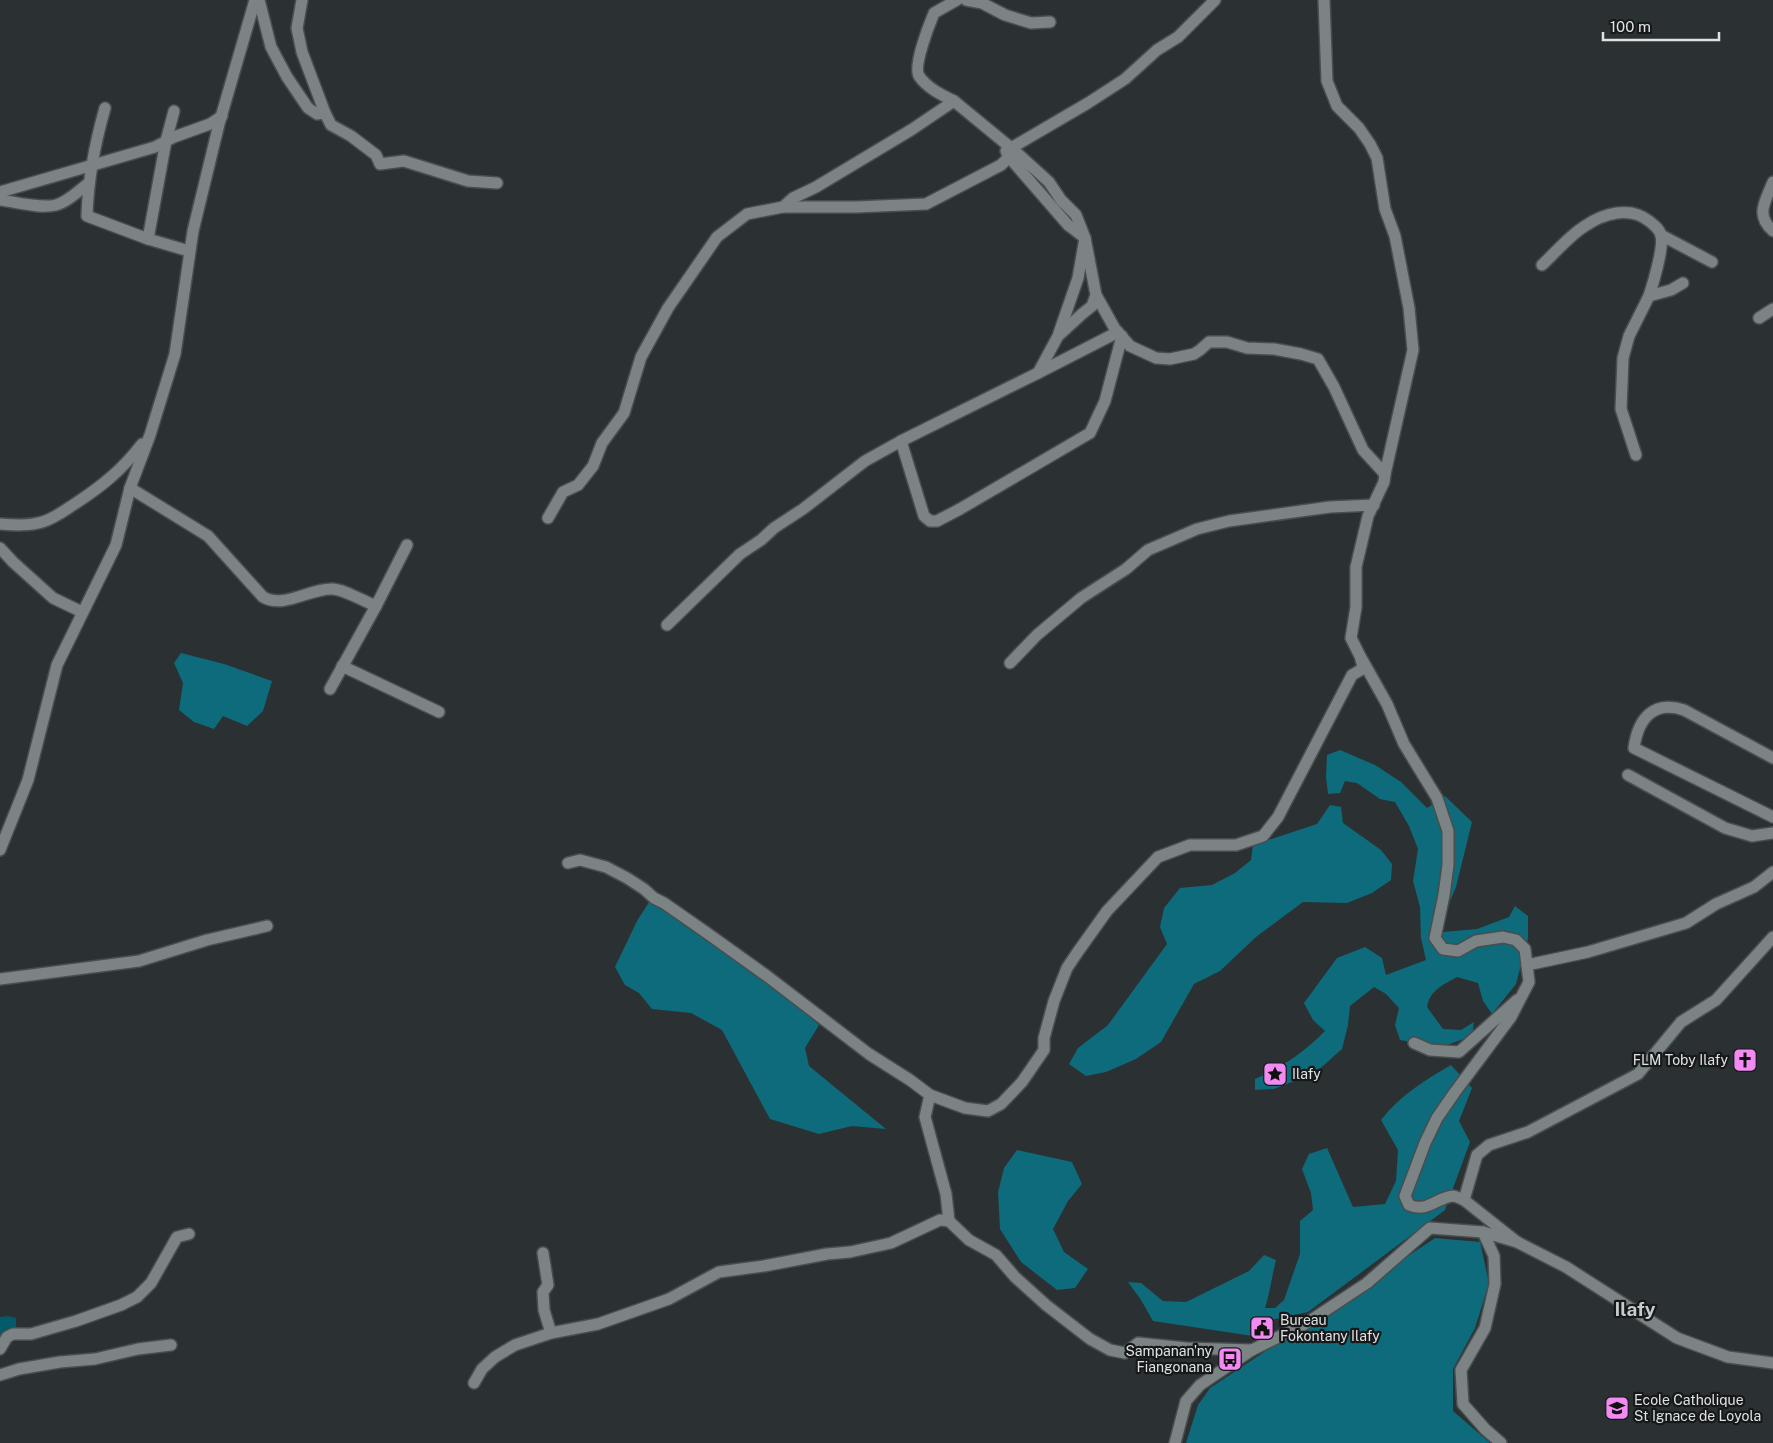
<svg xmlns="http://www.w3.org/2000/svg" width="1773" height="1443" font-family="'Public Sans',sans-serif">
<rect width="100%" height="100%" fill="#2b3132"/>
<!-- green -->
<path fill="#025a6a" d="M7 1316 16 1318V1328L0 1341V1317Z"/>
<!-- forest -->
<g fill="#0d6b7c">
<path d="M181 653 224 664 272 681 263 711 247 726 223 716 214 729 194 722 179 710 183 683 174 663Z"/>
<path d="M1340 750 1375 765 1401 782 1427 808 1445 796 1472 822 1456 887 1445 913 1443 932 1477 929 1509 917 1515 906 1528 916V938L1516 984 1492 1014 1483 1001 1478 983 1457 977C1443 985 1430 990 1427 1007L1443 1029 1461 1030 1474 1022 1472 1036 1441 1047 1400 1040 1395 1025 1399 1008 1386 994 1374 987 1350 1006 1348 1025 1342 1049 1315 1073 1274 1089 1255 1090V1079C1285 1065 1302 1054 1325 1031L1313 1020 1304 1003 1337 958 1365 947 1382 958 1386 975 1426 960 1421 938 1420 907 1413 881 1418 849 1409 826 1395 802 1380 799 1357 783 1345 781 1340 793 1328 794 1326 777 1327 755Z"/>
<path d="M1330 805 1341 807 1343 823 1381 850 1392 864 1391 880 1372 893 1347 903 1303 902 1256 937 1220 971 1194 984 1161 1042 1136 1059 1106 1072 1086 1076 1069 1064 1078 1048 1108 1025 1167 944 1160 927 1164 908 1180 888 1212 885 1235 873 1251 860 1253 845 1317 824Z"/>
<path d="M651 899 769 981 819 1025 805 1048 809 1066 886 1129 852 1126 819 1134 770 1119 722 1030 691 1013 652 1009 639 993 625 985 615 967 637 921Z"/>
<path d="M1451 1065 1472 1088 1459 1121 1470 1142 1445 1210 1308 1312 1253 1324V1336L1153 1321 1141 1300 1128 1282 1141 1283 1163 1301 1186 1302 1249 1271 1264 1255 1276 1260C1272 1276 1270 1292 1265 1308H1275L1284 1300 1300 1254V1221L1313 1210 1311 1193 1302 1169 1309 1154 1327 1148 1353 1207 1385 1204 1396 1181 1398 1150 1381 1120C1399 1096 1425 1080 1451 1065Z"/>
<path d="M1017 1150 1072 1162 1082 1184 1068 1201 1053 1229 1064 1252 1088 1269 1075 1288 1057 1290 1021 1262 1000 1229 998 1192 1004 1168Z"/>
<path d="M1435 1238 1480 1242 1489 1283 1475 1328 1453 1369V1411L1490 1443H1186L1198 1405 1210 1388Z"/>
</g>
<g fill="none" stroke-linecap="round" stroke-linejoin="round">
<!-- minor casing -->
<g stroke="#494d4e" stroke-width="14">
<g id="minor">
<path d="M259 0 271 47 287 77 308 108 317 114 325 113"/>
<path d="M302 0 297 28 302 52 325 113 331 125 351 136 376 155 380 164 404 161 468 181 497 183"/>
<path d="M966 0 982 3 1005 15 1031 23 1050 22"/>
<path d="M1324 0 1327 81 1337 106 1359 128 1370 144 1377 158 1385 209 1395 236 1409 308 1413 350 1385 474 1384 482 1368 516 1356 567V607L1351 638 1360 656 1387 704 1404 744 1437 798 1448 831V865L1444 895 1435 938 1443 949 1458 951 1476 941 1503 937 1516 940 1525 949 1529 982 1511 1017 1455 1092 1437 1118 1425 1143 1405 1196 1409 1205C1428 1213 1435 1198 1453 1196 1456 1196 1461 1199 1464 1200L1517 1242"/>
<path d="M954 101C942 95 927 88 919 76 913 66 929 25 934 13L957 0"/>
<path d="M105 108C95 143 88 179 87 216L148 239 189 251"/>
<path d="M1011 148 1088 103 1125 79 1157 50 1178 37 1215 0"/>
<path d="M1006 151 1009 157 1068 225 1085 238 1078 278 1059 333"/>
<path d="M1773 182C1765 202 1755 215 1773 231"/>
<path d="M0 192 155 147 174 137 210 124 222 116"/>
<path d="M0 200C15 202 41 209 56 205 68 202 79 190 89 183"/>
<path d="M783 207H856L926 204 1001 165 1009 157"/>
<path d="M1661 235 1712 262"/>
<path d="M148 239 166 141 174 111"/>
<path d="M1542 265C1555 253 1570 235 1585 226 1604 213 1630 206 1649 221 1654 225 1660 229 1661 236 1664 247 1653 284 1649 296"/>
<path d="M1759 318 1773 309"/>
<path d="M1038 373 1118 332"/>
<path d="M901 441 924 516 930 521H937L960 509 1090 433 1105 401 1122 336"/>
<path d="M1636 455 1621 409 1623 358 1629 336 1649 296 1671 290 1683 283"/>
<path d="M130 488 208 536 263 597C283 609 309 589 331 589 342 588 365 602 376 606L407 545"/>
<path d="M548 518 563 492 578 485 593 466 602 443 624 413 641 357 668 308 717 237 747 214 783 207 793 198 816 187 911 130 954 101 1016 152 1049 182 1061 200 1076 215 1085 238 1096 295 1115 329 1130 346 1156 358 1170 359 1194 354 1200 350 1209 342H1227L1247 348 1274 349 1301 354 1318 359 1334 387 1363 450 1385 474"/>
<path d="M0 524C14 525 29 526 42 522 53 519 64 511 73 505 101 487 122 470 142 444"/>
<path d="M0 548 13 562 53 598 82 612"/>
<path d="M667 625 740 554 761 540 774 528 803 509 865 461 901 441 1038 373 1058 336 1082 314 1092 306 1096 295"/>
<path d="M1010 663 1037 635 1081 598 1126 569 1148 550 1197 529 1229 521 1330 507 1374 505"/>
<path d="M342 666 439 712"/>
<path d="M330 689 376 606"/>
<path d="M1773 758 1684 710C1653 700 1638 719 1634 748L1773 817"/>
<path d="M1628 775 1725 828 1752 836 1773 833"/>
<path d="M0 850 28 780 57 665 116 545 130 488 150 435 175 354 193 231 219 124 255 0"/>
<path d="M568 863 580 860 606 867 627 878 644 889 654 898 664 903 707 933 767 976 869 1054 910 1080 930 1095 965 1108 988 1111 1001 1104 1022 1082 1044 1050V1038L1054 1001 1067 968 1077 953 1107 911 1158 857 1190 845H1236L1263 836 1278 817 1352 675 1364 668 1361 660"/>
<path d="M1527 965 1588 952 1686 923 1716 904 1754 887 1773 872"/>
<path d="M0 979 139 961 207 940 267 926"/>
<path d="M1414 1043 1430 1050 1459 1052 1517 1000"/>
<path d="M930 1095 925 1117 946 1194 949 1221"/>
<path d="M1464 1200 1477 1155 1489 1145 1528 1132 1638 1074 1681 1022 1716 1000 1773 937"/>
<path d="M1483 1232 1494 1256 1495 1284 1485 1328 1461 1370 1463 1404 1485 1429 1501 1443"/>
<path d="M543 1253 548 1285 543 1292 544 1310 551 1333"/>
<path d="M0 1349 7 1337 13 1334H31L76 1321 121 1305 137 1297 151 1283 177 1237 189 1234"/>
<path d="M0 1375 19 1369 60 1362 95 1359 138 1349 171 1345"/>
<path d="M474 1383 482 1369 495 1357 515 1345 551 1333 598 1324 669 1299 719 1272 764 1266 827 1254 850 1252 891 1243 940 1220 949 1221 969 1240 996 1255 1015 1277 1046 1305 1090 1339 1110 1350 1125 1353 1138 1343 1186 1348 1252 1350"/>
<path d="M1175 1443 1186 1401 1200 1385 1252 1350 1305 1324 1367 1283 1430 1228 1483 1232 1517 1242 1566 1267 1677 1338 1728 1357 1773 1363"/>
</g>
</g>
<!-- minor -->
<use href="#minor" stroke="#7c8384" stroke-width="11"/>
</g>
<!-- icons -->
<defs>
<g id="church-square" transform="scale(1.25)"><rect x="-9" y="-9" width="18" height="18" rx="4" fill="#f28af2" stroke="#161819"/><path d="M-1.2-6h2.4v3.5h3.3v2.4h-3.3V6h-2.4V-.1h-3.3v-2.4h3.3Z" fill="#111"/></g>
<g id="sight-square" transform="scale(1.25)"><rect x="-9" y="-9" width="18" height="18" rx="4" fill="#f28af2" stroke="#161819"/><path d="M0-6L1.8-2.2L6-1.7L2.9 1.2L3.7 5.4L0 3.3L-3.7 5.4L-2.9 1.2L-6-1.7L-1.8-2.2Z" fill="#111"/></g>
<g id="civic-square" transform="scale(1.25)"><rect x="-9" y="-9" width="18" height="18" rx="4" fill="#f28af2" stroke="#161819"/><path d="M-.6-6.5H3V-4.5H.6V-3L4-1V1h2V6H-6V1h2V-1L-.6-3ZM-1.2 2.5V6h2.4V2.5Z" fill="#111"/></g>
<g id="bus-square" transform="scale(1.25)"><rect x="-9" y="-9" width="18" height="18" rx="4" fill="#f28af2" stroke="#161819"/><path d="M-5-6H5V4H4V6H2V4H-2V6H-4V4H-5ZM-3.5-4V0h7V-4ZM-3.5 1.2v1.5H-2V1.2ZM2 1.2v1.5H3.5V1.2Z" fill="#111"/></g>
<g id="school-square" transform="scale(1.25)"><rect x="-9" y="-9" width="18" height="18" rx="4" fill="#f28af2" stroke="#161819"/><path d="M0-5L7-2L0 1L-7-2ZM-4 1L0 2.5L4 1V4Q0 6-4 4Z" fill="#111"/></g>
</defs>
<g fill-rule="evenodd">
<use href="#church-square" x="1745" y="1060"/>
<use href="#sight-square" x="1275" y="1074"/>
<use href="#civic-square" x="1262" y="1328"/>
<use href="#bus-square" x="1230" y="1359"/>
<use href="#school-square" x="1617" y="1408"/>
</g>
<g text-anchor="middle" stroke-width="4.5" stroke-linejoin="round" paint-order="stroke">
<!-- poi labels -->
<g font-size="14" fill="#dfe2e3" stroke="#161819" text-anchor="start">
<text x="1728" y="1065" text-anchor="end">FLM Toby Ilafy</text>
<text x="1292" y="1079">Ilafy</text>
<text x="1280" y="1325">Bureau<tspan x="1280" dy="16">Fokontany Ilafy</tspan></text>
<text x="1212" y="1356" text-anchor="end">Sampanan'ny<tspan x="1212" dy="16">Fiangonana</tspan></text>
<text x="1634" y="1405">Ecole Catholique<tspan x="1634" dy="16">St Ignace de Loyola</tspan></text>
</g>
<!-- district labels -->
<g font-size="19" font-weight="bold" fill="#c5ccce" stroke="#161819">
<text x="1635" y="1316">Ilafy</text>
</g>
</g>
<!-- scale -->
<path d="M1603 32v8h116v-8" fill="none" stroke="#dfe2e3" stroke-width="2.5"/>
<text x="1610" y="32" font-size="15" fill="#dfe2e3" stroke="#161819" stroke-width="4" paint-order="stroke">100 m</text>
</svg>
